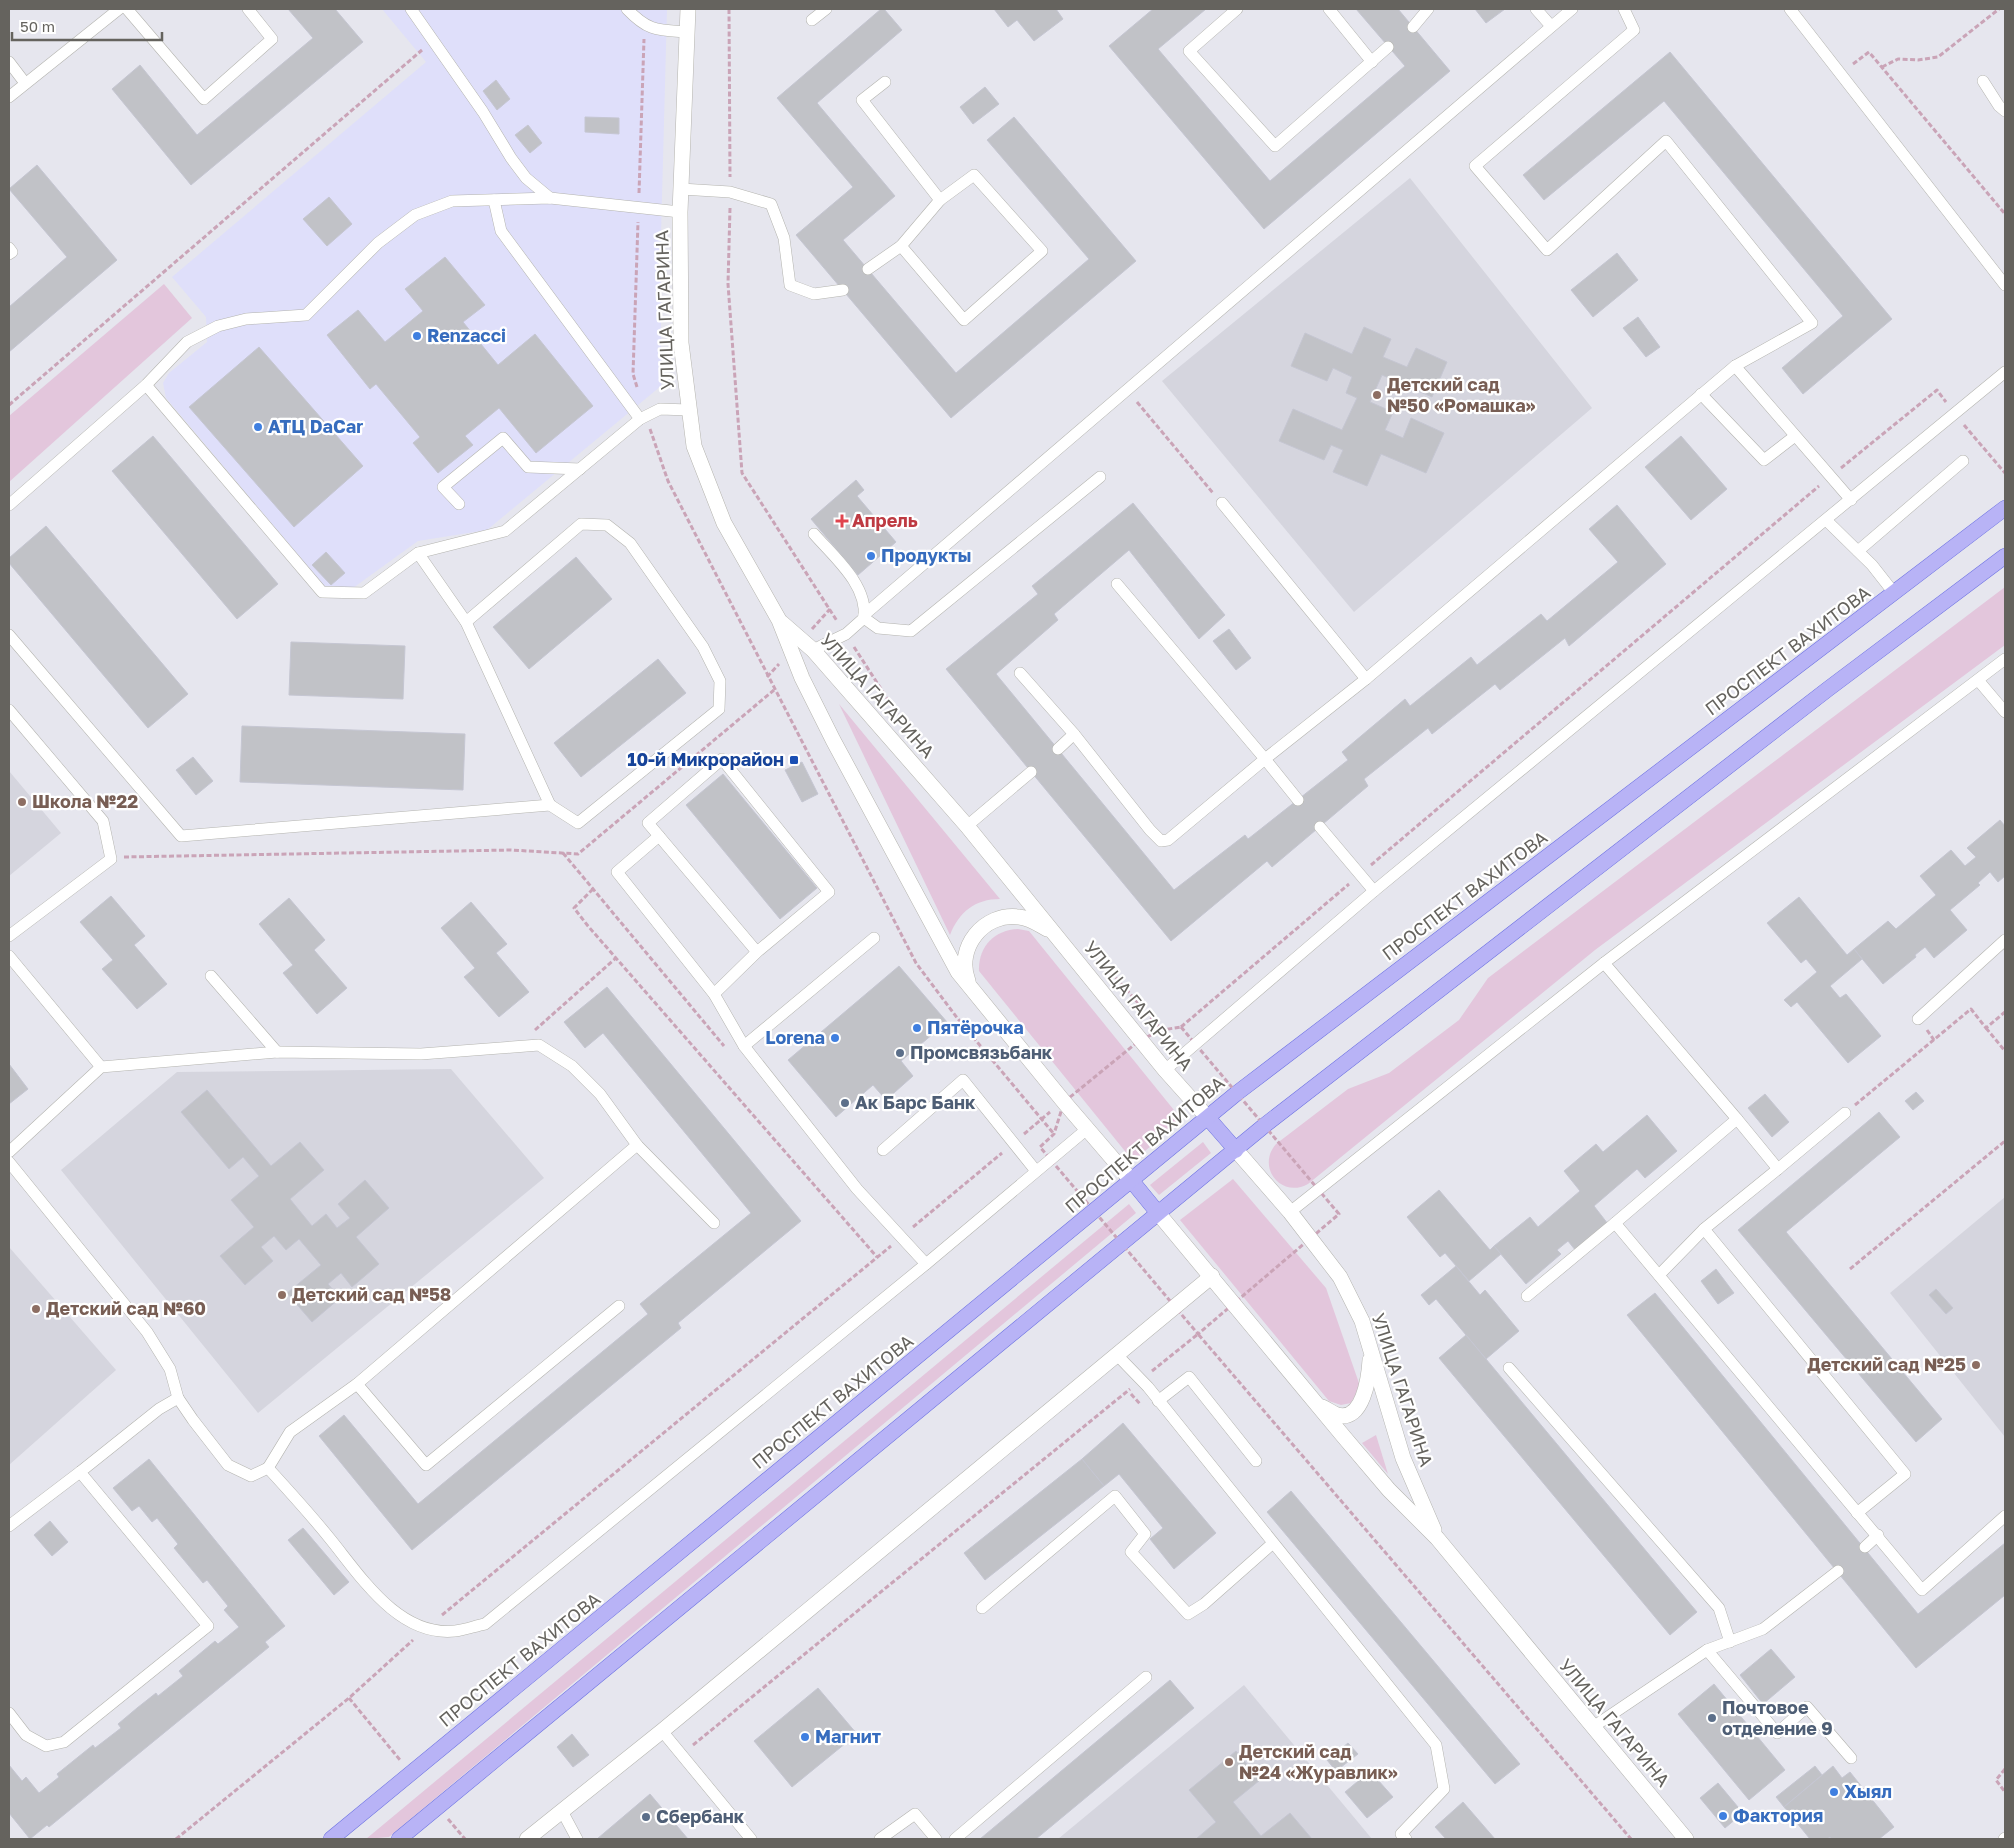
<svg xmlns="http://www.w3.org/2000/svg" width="2014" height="1848" font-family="'Golos Text',sans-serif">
<rect width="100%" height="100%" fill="#e6e6ee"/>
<!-- commercial -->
<path fill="#dfdffa" d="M382 9H667L661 235V386L487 530 418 541 353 588H326L166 398 163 383 169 373 207 342 206 317 172 277 426 62Z"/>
<!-- education -->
<g fill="#d5d5de">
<path d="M1410 178 1592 408 1354 612 1162 381Z"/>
<path d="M9 771 61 833 9 876Z"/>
<path d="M451 1069 544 1178 258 1413 61 1170 177 1072Z"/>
<path d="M2005 1197V1437L1890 1293Z"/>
<path d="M9 1247 116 1370 9 1465Z"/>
<path d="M1244 1685 1372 1839H1058Z"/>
</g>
<!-- green -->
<g fill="#e3c6dc">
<path d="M164 284 192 318 9 482V416Z"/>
<path d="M2005 587V645L1595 950 1308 1184C1281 1199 1256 1167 1276 1144L1348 1089 1389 1073 1459 1020 1488 978Z"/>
<path d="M839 704 1000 899C975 899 959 912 950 935Z"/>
<path d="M1018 929 1029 931 1182 1120 1133 1161 979 971C978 947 994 930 1018 929Z"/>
<path d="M1203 1142 1211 1153 1159 1195 1150 1185Z"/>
<path d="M1233 1179 1326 1288 1360 1386 1351 1403 1341 1405 1329 1401 1180 1220Z"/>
<path d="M1129 1204 1136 1213 389 1837 366 1839Z"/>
<path d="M1376 1435 1388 1474 1362 1443Z"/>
</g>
<!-- building -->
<g fill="#c1c2c7" stroke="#c5c6d2">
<path d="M288 9H335L363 42 191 185 112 89 140 65 197 135 313 38Z"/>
<path d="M881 9H884L902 30 817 103 895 196 843 240 956 373 1089 259 987 140 1014 117 1136 261 951 418 796 235 853 187 777 98Z"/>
<path d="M994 9H1056L1063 19 1034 41 1017 20 1008 27Z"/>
<path d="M1153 9H1206L1158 49 1270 181 1405 66 1356 9H1398L1450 71 1264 229 1109 46Z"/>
<path d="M1475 9H1505L1486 23Z"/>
<path d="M1670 52 1892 319 1803 394 1782 368 1843 316 1664 101 1544 200 1523 175Z"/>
<path d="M496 80 510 99 497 110 483 91Z"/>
<path d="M985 87 999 104 973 124 960 107Z"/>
<path d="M585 117 619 118V134L585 132Z"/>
<path d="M528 125 542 143 530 153 515 135Z"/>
<path d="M37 165 117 260 9 352V307L67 257 9 189Z"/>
<path d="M329 197 352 224 327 246 303 219Z"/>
<path d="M1617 253 1638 280 1593 317 1571 290Z"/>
<path d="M445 257 485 305 463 322 498 365 535 334 593 406 536 453 499 408 465 436 473 445 438 473 413 443 420 437 376 384 370 389 327 335 358 310 385 342 423 311 405 289Z"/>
<path d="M1638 317 1660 347 1646 357 1623 328Z"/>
<path d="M1364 327 1391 339 1383 357 1407 367 1416 348 1447 362 1432 397 1382 375 1370 402 1393 412 1385 430 1403 438 1411 418 1444 433 1426 473 1381 454 1367 486 1333 472 1343 450 1331 445 1324 460 1279 441 1293 409 1342 430 1357 398 1346 393 1352 377 1333 368 1327 381 1291 366 1305 333 1352 354Z"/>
<path d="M259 347 363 466 294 527 189 407Z"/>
<path d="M153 436 278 584 237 619 112 471Z"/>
<path d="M1681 436 1727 489 1691 520 1645 467Z"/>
<path d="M856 480 864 490 857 496 896 542 858 575 811 519Z"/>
<path d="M1133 503 1225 615 1199 639 1129 550 1054 614 1058 620 996 674 1174 890 1245 835 1248 839 1348 760 1342 752 1405 699 1410 706 1471 657 1477 665 1541 614 1547 621 1618 562 1589 529 1617 505 1666 564 1569 646 1565 638 1500 690 1495 684 1432 734 1428 728 1364 779 1368 786 1272 867 1267 861 1171 941 946 669 1038 594 1032 586Z"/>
<path d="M46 526 188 694 148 728 9 563V558Z"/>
<path d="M326 552 345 573 331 585 312 565Z"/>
<path d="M576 557 612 599 529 669 493 627Z"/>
<path d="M1229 629 1251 658 1236 670 1213 641Z"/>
<path d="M291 642 405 646 403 699 289 695Z"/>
<path d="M658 659 686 693 581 777 554 743Z"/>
<path d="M242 726 465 734 463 790 240 782Z"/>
<path d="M193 757 213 781 196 795 176 770Z"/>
<path d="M802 762 818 794 802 802 785 770Z"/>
<path d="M723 774 817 888 780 919 686 805Z"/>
<path d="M2000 820 2005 826V876L1998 882 1990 872 1978 883 1980 885 1950 910 1967 930 1934 958 1925 947 1915 955 1916 957 1883 984 1854 949 1888 921 1896 929 1936 895 1920 876 1951 850 1965 866 1976 857 1967 848Z"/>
<path d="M111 896 145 936 134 945 167 984 137 1009 102 969 113 960 80 922Z"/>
<path d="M1799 897 1847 955 1854 949 1862 959 1830 986 1840 998 1846 994 1881 1036 1848 1063 1797 1002 1791 1007 1784 1000 1817 972 1806 959 1801 963 1767 923Z"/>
<path d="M289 898 325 940 314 950 347 988 317 1014 283 973 293 965 259 924Z"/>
<path d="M471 902 507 944 496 953 529 992 499 1017 464 977 475 968 441 928Z"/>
<path d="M899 966 947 1022 901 1061 913 1076 886 1100 873 1085 836 1117 788 1060Z"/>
<path d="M607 987 801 1221 678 1323 681 1328 412 1550 319 1436 344 1415 418 1504 648 1314 640 1304 751 1213 603 1033 585 1048 564 1022Z"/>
<path d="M9 1064 28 1089 9 1104Z"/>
<path d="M207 1090 271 1166 300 1142 324 1170 290 1199 312 1226 326 1214 337 1228 350 1218 338 1204 365 1180 389 1208 356 1237 379 1264 352 1287 341 1273 328 1284 340 1298 312 1322 287 1293 321 1265 299 1239 286 1250 274 1236 261 1247 273 1261 245 1285 220 1256 254 1227 231 1200 259 1176 243 1157 229 1169 181 1112Z"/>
<path d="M1916 1092 1924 1101 1913 1110 1905 1101Z"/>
<path d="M1765 1094 1789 1122 1772 1137 1748 1108Z"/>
<path d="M1879 1112 1900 1137 1786 1232 1942 1419 1916 1442 1738 1230Z"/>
<path d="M1647 1115 1677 1151 1645 1178 1637 1169 1594 1206 1608 1224 1576 1251 1568 1241 1557 1250 1561 1254 1526 1284 1494 1246 1530 1217 1538 1227 1580 1191 1564 1171 1596 1144 1603 1152Z"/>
<path d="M1439 1190 1490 1250 1494 1246 1501 1254 1469 1281 1445 1253 1440 1257 1407 1217Z"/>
<path d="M1456 1266 1480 1295 1485 1290 1519 1331 1486 1359 1436 1299 1429 1305 1421 1295Z"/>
<path d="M1716 1269 1734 1293 1718 1304 1701 1281Z"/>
<path d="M1936 1289 1953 1308 1946 1314 1929 1295Z"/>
<path d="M1655 1293 1918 1614 2005 1543V1595L1916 1668 1627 1315Z"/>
<path d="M1466 1335 1697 1612 1670 1635 1439 1358Z"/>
<path d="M1123 1423 1216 1533 1174 1569 1150 1539 1163 1528 1119 1474 1104 1486 1082 1459Z"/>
<path d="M149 1459 285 1626 265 1642 269 1647 49 1827 47 1825 30 1839 9 1813V1765L22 1781 26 1777 39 1793 59 1777 57 1774 93 1745 95 1748 121 1728 118 1724 137 1708 156 1693 158 1696 183 1676 179 1671 215 1641 218 1644 239 1627 224 1610 228 1606 207 1580 203 1583 174 1548 178 1544 157 1518 152 1522 139 1506 132 1511 113 1488Z"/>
<path d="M1082 1459 1104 1486 985 1580 964 1553Z"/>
<path d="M1291 1491 1520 1764 1495 1784 1267 1512Z"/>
<path d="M50 1521 68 1542 52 1556 34 1535Z"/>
<path d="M303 1528 349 1582 334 1595 288 1540Z"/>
<path d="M1771 1649 1795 1677 1763 1704 1740 1675Z"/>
<path d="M1170 1680 1194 1708 1036 1839H980Z"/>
<path d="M1714 1684 1785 1770 1749 1800 1678 1714Z"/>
<path d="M818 1688 857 1734 792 1787 754 1741Z"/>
<path d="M572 1734 589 1755 573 1767 557 1747Z"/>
<path d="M1348 1743 1358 1754 1336 1771 1327 1760Z"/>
<path d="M1236 1751 1260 1780 1233 1802 1261 1836 1290 1813 1312 1839H1196L1216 1822 1189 1790Z"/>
<path d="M1815 1766 1822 1775 1784 1807 1776 1797Z"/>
<path d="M1833 1766 1842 1778 1850 1772 1894 1827 1879 1839H1832L1830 1837 1827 1839H1810L1784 1807Z"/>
<path d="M1370 1771 1393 1797 1367 1818 1345 1792Z"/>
<path d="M1718 1783 1743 1813 1725 1828 1700 1798Z"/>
<path d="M650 1794 688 1839H597Z"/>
<path d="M1463 1802 1495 1839H1446L1435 1827Z"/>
</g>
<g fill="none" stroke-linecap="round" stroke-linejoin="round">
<!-- service casing -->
<g stroke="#b4b4af" stroke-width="12">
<g id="service">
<path d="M127 9 204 99 272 39 248 9"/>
<path d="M411 9 483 112 511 158 526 178 550 198"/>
<path d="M627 9C649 32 658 30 688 32"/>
<path d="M1237 9 1189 51 1275 146 1388 47"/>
<path d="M1329 9 1372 62"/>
<path d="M1536 9 1551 26"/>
<path d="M1790 9 2005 285"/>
<path d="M812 20 826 9"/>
<path d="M1413 27 1428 9"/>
<path d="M9 62 25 83"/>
<path d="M1983 81 1999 106 2005 111"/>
<path d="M9 97 119 9"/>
<path d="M681 189 730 192 771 204 784 238 790 285 814 294 843 290"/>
<path d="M494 200 501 231 640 419"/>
<path d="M901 246 964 320 1042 251 974 175 940 200"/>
<path d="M9 248 12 252 9 254"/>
<path d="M868 269 901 246 940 200 862 100 885 82"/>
<path d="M1735 366 1851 500"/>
<path d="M146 385 322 592 364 593 418 553 466 622 550 805"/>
<path d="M1701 394 1764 460 1795 436"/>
<path d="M1222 503 1366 679"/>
<path d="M459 504 443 487 503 438 528 467 580 469"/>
<path d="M9 505 146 385 187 342 218 326 246 319 306 315 378 243 415 215 452 201 550 198 680 212"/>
<path d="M1826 520 1872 565 1894 593"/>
<path d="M814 534C834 557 868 585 864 618"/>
<path d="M1858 551 1963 461"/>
<path d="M418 553 505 531 640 419 660 409 689 410"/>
<path d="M864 615 1572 9"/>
<path d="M9 635 181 836 550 805 578 823 719 709 720 681 703 647 630 543 607 525 581 524 466 622"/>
<path d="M813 650 846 634 864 618 878 628 911 631 1100 477"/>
<path d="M1020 673 1074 734 1150 830 1161 841 1168 840 1265 759 1117 584"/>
<path d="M1978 680 2005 712"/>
<path d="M9 710 103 821 111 859 9 936"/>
<path d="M1058 749 1074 734"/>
<path d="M1298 800 1265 759 1366 679 1735 366 1812 323 1666 141 1547 250 1475 166 1634 30 1624 9"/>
<path d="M967 826 1031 772"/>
<path d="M1320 827 1374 891"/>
<path d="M659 836 617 872 714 994 744 1046 857 1189 926 1264"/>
<path d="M9 956 101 1067"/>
<path d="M1604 963 1737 1119 1615 1223 1922 1590 2005 1516"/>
<path d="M211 976 277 1052"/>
<path d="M714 994 757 952 829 892 722 759 648 823 757 952"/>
<path d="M1918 1019 2005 940"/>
<path d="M744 1046 874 938"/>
<path d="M1165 1070 1374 891 2005 372"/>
<path d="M1737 1119 1778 1169 1704 1229 1905 1474 1857 1513"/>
<path d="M637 1145 714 1223"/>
<path d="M883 1150 963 1080 1036 1171"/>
<path d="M9 1152 101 1067 277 1052 421 1054 539 1045 572 1066 600 1094 637 1145 357 1384 290 1432 268 1468"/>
<path d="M9 1162 147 1332 170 1369 178 1398 193 1420 228 1465 251 1476 268 1468C290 1492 311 1515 331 1540 361 1577 399 1637 455 1631 465 1630 475 1626 485 1624L926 1264 1087 1129"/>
<path d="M1778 1169 1845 1113"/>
<path d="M1290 1212 1604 963 2005 659"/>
<path d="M1659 1275 1704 1229"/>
<path d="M1527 1296 1615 1223"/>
<path d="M1118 1356 1148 1387 1436 1745 1444 1789 1401 1834 1406 1839"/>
<path d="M1509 1368 1719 1608 1730 1642"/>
<path d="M357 1384 426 1465 619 1306"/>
<path d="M1158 1401 1189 1377 1256 1461"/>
<path d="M9 1526 80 1472"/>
<path d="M1865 1547 1878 1535"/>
<path d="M982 1608 1115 1496 1145 1534 1131 1552 1188 1614 1204 1604 1272 1544"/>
<path d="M1707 1650 1777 1733 1807 1707 1851 1758"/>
<path d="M9 1713 26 1735 46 1746 64 1742 208 1626 80 1472 159 1409 178 1398"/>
<path d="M1593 1727 1707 1650 1763 1629 1838 1571"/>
<path d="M662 1731 751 1839"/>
<path d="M562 1811 577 1839"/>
<path d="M880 1839 915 1814 936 1839"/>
<path d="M955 1839 1146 1677"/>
<path d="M2004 1839 2005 1838"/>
</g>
</g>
<!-- minor casing -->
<g stroke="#b4b4af" stroke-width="16">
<path id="minor" d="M527 1839 662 1731 1212 1276"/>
</g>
<!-- tertiary casing -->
<g stroke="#b4b4af" stroke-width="16">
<g id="tertiary">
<path d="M1236 1150 1290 1212 1340 1277 1362 1321 1403 1458 1434 1530"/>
<path d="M1158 1213 1344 1437 1389 1490 1437 1538 1686 1839"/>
<path d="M1322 1407C1327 1409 1332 1413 1337 1415 1363 1423 1369 1377 1370 1360"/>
</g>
</g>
<!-- secondary casing -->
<g stroke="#b5b4ae" stroke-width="16">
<g id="secondary">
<path d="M688 9 680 212 681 343 694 446 724 523 779 620 802 678 833 740 958 972 1064 1102 1131 1180"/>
<path d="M782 623 813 650 967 826 1165 1070 1208 1118"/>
<path d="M968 981C955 948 984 912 1019 917 1030 918 1038 924 1047 929"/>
</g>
</g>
<!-- primary casing -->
<g stroke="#6c72e1" stroke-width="16">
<g id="primary">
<path d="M1208 1118 1236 1150"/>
<path d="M1131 1180 1158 1213"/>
<path d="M331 1839 1237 1093 2005 508"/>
<path d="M399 1839 1265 1125 1828 689 2005 556"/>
</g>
</g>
<!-- path -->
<g stroke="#caa4b7" stroke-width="3" stroke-dasharray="5 2.5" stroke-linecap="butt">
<path d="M729 9 730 177"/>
<path d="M1853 64 1869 52 2005 214"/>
<path d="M1882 67 1898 59 1918 60 1938 57 1999 9"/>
<path d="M639 193 644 39"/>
<path d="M730 208 728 284 742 473 837 621"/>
<path d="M637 387 633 374 638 222"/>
<path d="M1137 402 1213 493"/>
<path d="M9 405 422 50"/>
<path d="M1964 425 2005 473"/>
<path d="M650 429 668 481 916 963 958 1019 1054 1134"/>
<path d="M1841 468 1937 390 1946 402"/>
<path d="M812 629 830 609"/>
<path d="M854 647 905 726"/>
<path d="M767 677 779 664"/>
<path d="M563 853 724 1046"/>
<path d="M124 857 511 850 578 854 774 690"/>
<path d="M1371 865 1819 486"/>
<path d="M593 889 574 908 588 926 877 1257"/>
<path d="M1101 961 1162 1030"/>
<path d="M1181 1027 1349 884"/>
<path d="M1181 1027 1339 1214 1198 1334 1040 1147 1054 1134 1064 1102 1140 1040 1162 1030Z"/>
<path d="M1986 1028 2005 1051"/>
<path d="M535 1030 616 958"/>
<path d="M1927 1030 1934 1040"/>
<path d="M1855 1105 1971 1009 1986 1028 2005 1012"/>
<path d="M1024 1134 1050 1112"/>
<path d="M913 1227 1002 1153"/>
<path d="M1850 1269 2005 1141"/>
<path d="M1152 1371 1198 1334 1631 1839"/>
<path d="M1131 1394 1140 1404"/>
<path d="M442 1615 891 1246"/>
<path d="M349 1698 400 1760"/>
<path d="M693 1745 1130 1389"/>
<path d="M2005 1769 1996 1780 2005 1792"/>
<path d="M448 1819 465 1839"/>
<path d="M176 1839 349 1698 413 1640"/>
</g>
<!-- service -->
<use href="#service" stroke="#fff" stroke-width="11"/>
<!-- minor -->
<use href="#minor" stroke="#fff" stroke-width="15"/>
<!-- tertiary -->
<use href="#tertiary" stroke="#fff" stroke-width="15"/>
<!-- secondary -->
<use href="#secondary" stroke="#fff" stroke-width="15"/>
<!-- primary -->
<use href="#primary" stroke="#b8b3f6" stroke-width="15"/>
</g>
<!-- markers -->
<g fill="#3f7fe0" stroke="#fff" stroke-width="2">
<circle cx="417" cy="336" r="5"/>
<circle cx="258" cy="427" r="5"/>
<circle cx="871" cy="556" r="5"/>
<circle cx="917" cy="1028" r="5"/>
<circle cx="835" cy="1038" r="5"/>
<circle cx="805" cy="1737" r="5"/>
<circle cx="1834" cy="1792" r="5"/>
<circle cx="1723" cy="1816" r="5"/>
</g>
<g fill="#8d6e63" stroke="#fff" stroke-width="2">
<circle cx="1377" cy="395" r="5"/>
<circle cx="22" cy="802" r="5"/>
<circle cx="282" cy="1295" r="5"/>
<circle cx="36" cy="1309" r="5"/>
<circle cx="1976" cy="1365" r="5"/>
<circle cx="1229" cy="1762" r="5"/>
</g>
<path fill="#e0444e" stroke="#fff" stroke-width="2" d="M839.5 513.5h5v5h5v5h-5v5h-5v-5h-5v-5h5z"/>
<rect fill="#1a4fb4" stroke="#fff" stroke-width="2" x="789" y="755" width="10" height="10" rx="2.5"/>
<g fill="#5c6f8a" stroke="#fff" stroke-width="2">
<circle cx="900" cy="1053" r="5"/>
<circle cx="845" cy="1103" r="5"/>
<circle cx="1712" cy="1718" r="5"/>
<circle cx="646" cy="1817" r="5"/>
</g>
<g text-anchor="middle" stroke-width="4.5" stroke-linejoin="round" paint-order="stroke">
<!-- street labels -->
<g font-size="18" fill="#65635e" stroke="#fff">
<text transform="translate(665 310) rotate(-92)" y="6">УЛИЦА ГАГАРИНА</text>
<text transform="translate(1788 651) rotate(-37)" y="6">ПРОСПЕКТ ВАХИТОВА</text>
<text transform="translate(877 696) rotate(48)" y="6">УЛИЦА ГАГАРИНА</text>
<text transform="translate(1465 896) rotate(-37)" y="6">ПРОСПЕКТ ВАХИТОВА</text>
<text transform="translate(1138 1006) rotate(51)" y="6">УЛИЦА ГАГАРИНА</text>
<text transform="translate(1145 1145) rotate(-40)" y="6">ПРОСПЕКТ ВАХИТОВА</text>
<text transform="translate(1402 1390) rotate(72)" y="6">УЛИЦА ГАГАРИНА</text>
<text transform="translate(833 1402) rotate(-39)" y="6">ПРОСПЕКТ ВАХИТОВА</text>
<text transform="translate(520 1660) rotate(-39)" y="6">ПРОСПЕКТ ВАХИТОВА</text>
<text transform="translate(1614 1723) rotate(50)" y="6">УЛИЦА ГАГАРИНА</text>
</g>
<!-- shop labels -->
<g font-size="18" font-weight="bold" fill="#366cbe" stroke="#fff" text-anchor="start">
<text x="427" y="342">Renzacci</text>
<text x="268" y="433">АТЦ DaСar</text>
<text x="881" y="562">Продукты</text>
<text x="927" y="1034">Пятёрочка</text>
<text x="825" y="1044" text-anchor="end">Lorena</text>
<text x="815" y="1743">Магнит</text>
<text x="1844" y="1798">Хыял</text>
<text x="1733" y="1822">Фактория</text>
</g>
<!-- education labels -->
<g font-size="18" font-weight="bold" fill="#785e54" stroke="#fff" text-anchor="start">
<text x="1387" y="391">Детский сад<tspan x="1387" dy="21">№50 «Ромашка»</tspan></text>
<text x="32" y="808">Школа №22</text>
<text x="292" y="1301">Детский сад №58</text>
<text x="46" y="1315">Детский сад №60</text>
<text x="1966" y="1371" text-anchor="end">Детский сад №25</text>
<text x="1239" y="1758">Детский сад<tspan x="1239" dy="21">№24 «Журавлик»</tspan></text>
</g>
<!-- health labels -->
<g font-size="18" font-weight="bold" fill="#be3a42" stroke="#fff" text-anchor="start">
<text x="852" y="527">Апрель</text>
</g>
<!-- transit labels -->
<g font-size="18" font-weight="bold" fill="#164399" stroke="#fff" text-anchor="end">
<text x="784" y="766">10-й Микрорайон</text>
</g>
<!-- service labels -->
<g font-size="18" font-weight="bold" fill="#4e5e75" stroke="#fff" text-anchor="start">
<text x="910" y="1059">Промсвязьбанк</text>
<text x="855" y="1109">Ак Барс Банк</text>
<text x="1722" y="1714">Почтовое<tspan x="1722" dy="21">отделение 9</tspan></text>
<text x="656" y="1823">Сбербанк</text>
</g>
</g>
<!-- border -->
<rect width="2014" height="1848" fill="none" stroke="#65635e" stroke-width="20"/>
<!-- scale -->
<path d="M12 32v8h150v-8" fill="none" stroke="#65635e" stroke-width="2.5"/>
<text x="20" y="32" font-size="15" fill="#65635e" stroke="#ffffff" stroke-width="4" paint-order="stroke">50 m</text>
</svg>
